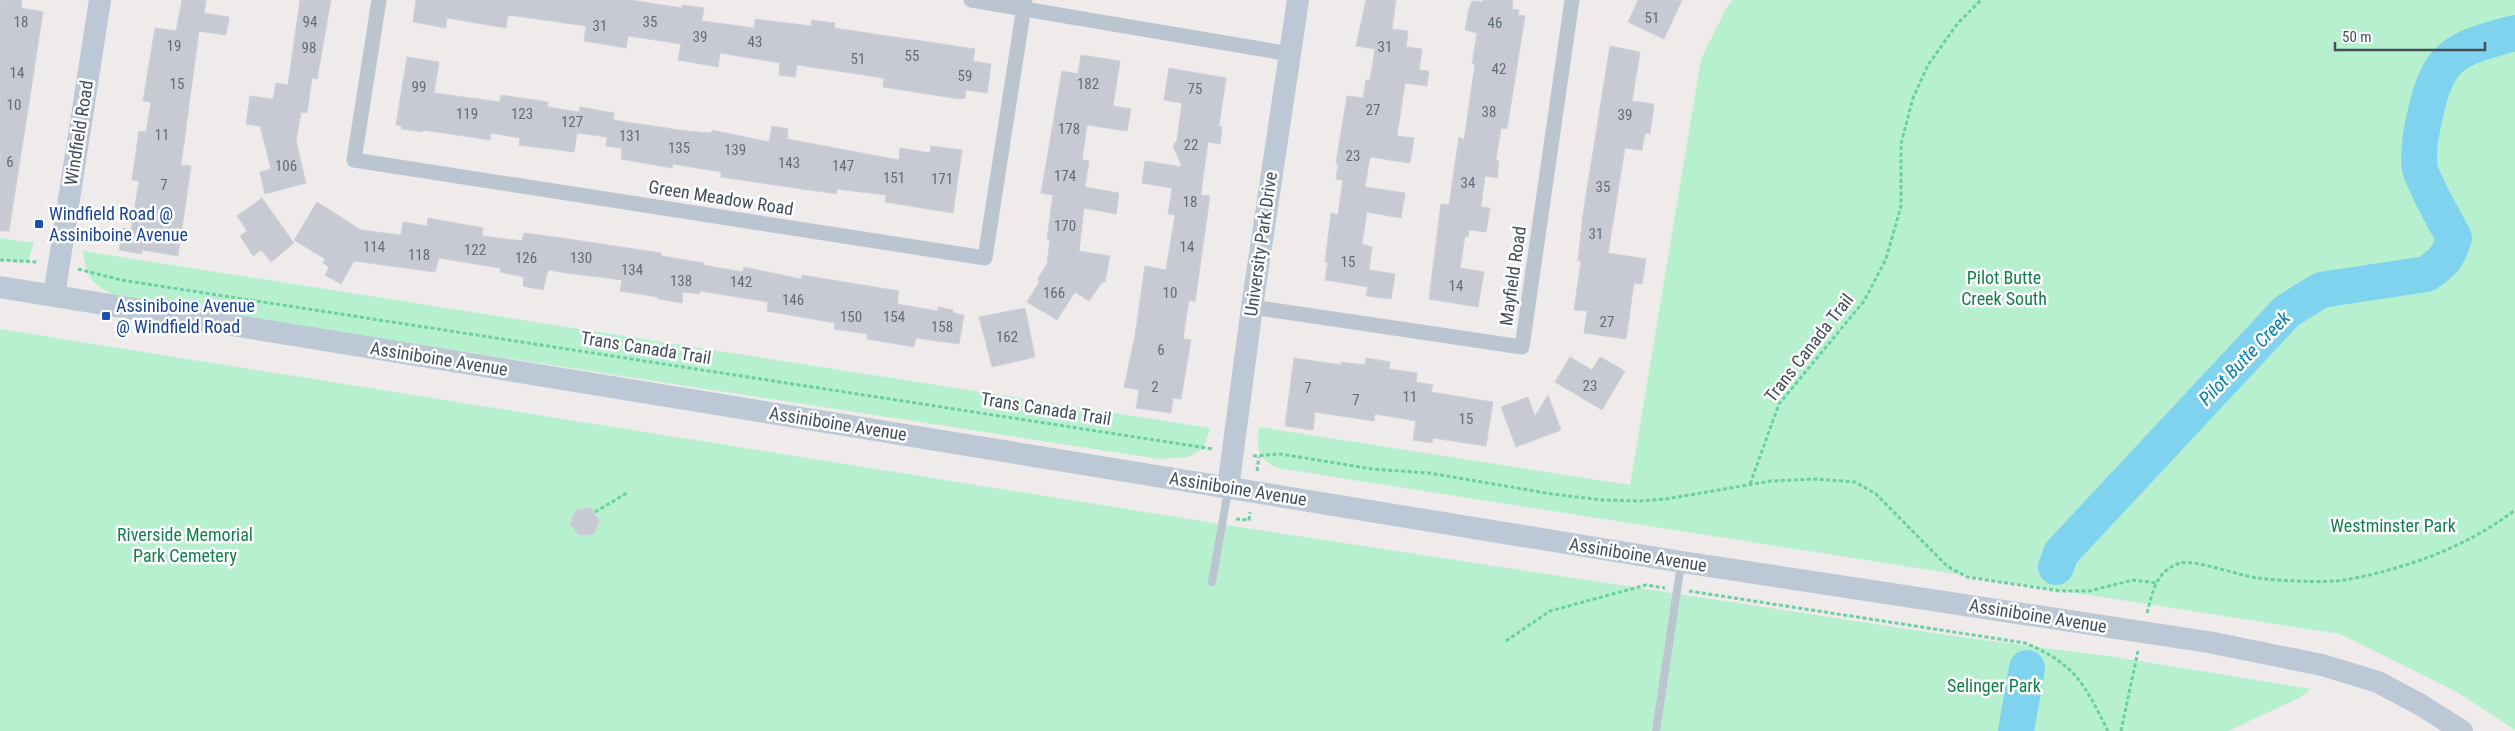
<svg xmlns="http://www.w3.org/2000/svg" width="2515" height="731" font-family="'Roboto Condensed',sans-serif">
<rect width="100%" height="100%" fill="#efebeb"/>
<!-- green -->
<g fill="#b6f0cf">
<path d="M1733 0H2515V730L2457 692 2340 634 1277 468C1256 457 1257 449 1259 427L1630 485 1701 59 1728 5Z"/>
<path d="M0 238 34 243 28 261 15 262 0 260Z"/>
<path d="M83 251 1210 428 1203 449 1188 457 1159 459 118 298C92 283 87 281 83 251Z"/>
<path d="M0 329 1233 526 1954 636 2115 657 2311 689 2299 698 2228 731H0Z"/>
</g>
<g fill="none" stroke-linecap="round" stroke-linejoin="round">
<!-- river -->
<g stroke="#80d3ef" stroke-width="36">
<path d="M2056 567 2061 553 2287 311 2321 290 2426 274C2442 264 2449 256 2454 238 2446 222 2423 183 2420 169 2417 152 2421 132 2425 115 2439 52 2456 49 2515 33"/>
<path d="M2016 731 2027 668"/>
</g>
</g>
<!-- building -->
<g fill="#c7cad2" stroke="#cfd1d8">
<path d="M0 0H22L21 8 43 12 9 231H0Z"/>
<path d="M182 0H206L204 13 229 17 226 35 199 31 181 165 191 166 178 256 142 250V254L119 250 123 228 131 230 139 181 132 180 139 131 146 132 151 102 143 101 155 28 176 31Z"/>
<path d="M300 0H331L317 79 312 78 307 113 301 112 296 141 306 183 265 194 260 172 271 169 260 126 246 124 250 96 273 99 276 83 288 85Z"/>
<path d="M416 0H631L682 8V5L704 8 702 21 754 28 755 19 811 26 812 20 835 23 834 28 975 49 973 61 991 64 987 93 966 90 965 98 959 99 883 87 884 78 797 65 795 77 779 75 780 63 720 53 718 67 678 60 681 44 628 36 626 48 584 41 586 26 508 15 506 28 447 18 446 28 413 22Z"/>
<path d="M1366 0H1396L1392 29 1408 31 1406 47 1422 49 1419 70 1429 71 1427 86 1405 83 1397 136 1414 138 1410 163 1370 157 1365 187 1405 193 1401 218 1367 212 1362 244 1372 247 1369 270 1395 274 1391 299 1366 296 1368 287 1325 280 1328 262H1325L1331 213 1338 215 1343 180 1336 179 1338 164 1336 163 1347 96 1363 98 1366 80H1370L1375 49 1356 46Z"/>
<path d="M1483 0H1513L1512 9 1519 10 1518 15 1525 16 1507 129 1501 128 1496 160 1499 161 1497 178 1485 176 1481 207 1490 208 1486 232 1469 230 1468 237 1465 236 1460 268 1484 272 1478 307 1429 299 1441 204 1449 205 1459 137 1464 140 1475 64H1472L1477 33 1465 30 1469 8 1472 1 1482 2Z"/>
<path d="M1638 0H1682L1664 39 1628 22Z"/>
<path d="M1610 46 1640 52 1632 101 1654 104 1650 134 1645 133 1642 150 1625 148 1608 253 1646 259 1642 284 1634 283 1626 339 1584 333 1587 311 1574 310 1581 261H1578L1583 214Z"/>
<path d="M1081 55 1120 61 1113 106 1131 109 1127 131 1087 125 1082 160 1089 161 1085 187 1119 193 1116 214 1084 208 1079 251 1110 256 1105 282H1102L1089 301 1075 292 1057 320 1027 302 1040 281 1037 280 1047 264 1050 239H1047L1053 195 1041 193 1062 71 1078 74Z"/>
<path d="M407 57 439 62 434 93 500 102 501 95 548 102V107L579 112 580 107 614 113 613 120 686 131 711 133 712 130 769 142 772 126 788 129 787 139 899 160 900 148 930 153 931 146 962 150 953 213 885 202 886 195 837 189 836 194 721 177V172L673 164 672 168 621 159 622 148 606 146 607 137 577 133 574 152 519 145 520 138 491 133 490 140 423 130V132L401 129 402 126 396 125Z"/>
<path d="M1169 68 1226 78 1219 126 1222 127 1220 144 1208 142 1203 178 1201 195 1210 196 1195 302 1189 300 1183 339 1191 340 1181 399 1173 398 1171 413 1136 408 1139 390 1124 387 1135 336 1145 266 1166 270 1175 215 1168 214 1172 188 1142 183 1145 161 1182 167 1173 146 1177 140 1182 103 1164 100Z"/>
<path d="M262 198 294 243 271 262 261 250 253 256 240 236 247 231 237 216Z"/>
<path d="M317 202 361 230 401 235 403 222 427 226 428 218 483 228 482 236 522 241 524 233 562 238 661 253V256L704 263 703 265 743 272 744 267 801 279 802 275 899 291 897 304 938 311V307L953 310V313L964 315 959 344 916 338 914 347 867 339 868 334 834 329 835 323 767 311 768 302 700 291 699 294 683 292 682 303 658 299V297L620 291 622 280 567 273 548 270 543 290 523 286 524 277 500 272V268L439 258 435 272 354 261 341 284 325 275 329 267 323 263 325 259 294 240Z"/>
<path d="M1025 308 1035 357 992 367 979 317Z"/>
<path d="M1570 357 1592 370 1600 357 1625 371 1602 410 1555 382Z"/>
<path d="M1294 358 1341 365V362L1365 365 1366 358 1390 362 1389 369 1417 373 1416 382 1433 385 1431 392 1493 402 1486 446 1433 438 1432 443 1413 440 1416 421 1375 414 1374 421 1315 412 1313 430 1285 426Z"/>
<path d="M1548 395 1561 430 1516 447 1501 407 1528 397 1535 416Z"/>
<path d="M591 508 599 520 594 534 579 535 570 524 576 510Z"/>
</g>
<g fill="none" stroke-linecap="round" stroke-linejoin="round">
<!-- path -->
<g stroke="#6ccfa3" stroke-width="3" stroke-dasharray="4 2.5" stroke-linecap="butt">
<path d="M0 260 38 262"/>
<path d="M78 269 121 280 1213 449"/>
<path d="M1253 456 1281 454 1372 469 1429 473 1552 494 1603 500 1640 501 1666 499 1771 481 1815 479 1855 482 1876 494 1947 566 1967 577 2060 591H2089L2133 580 2156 583"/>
<path d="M1257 471 1259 457"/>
<path d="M1750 484 1779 404 1864 301 1886 259 1901 206V144L1913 98 1928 65 1958 23 1981 0"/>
<path d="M595 512 627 493"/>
<path d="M1236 519 1249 520 1250 512"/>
<path d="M1689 591 2025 643C2076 664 2084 684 2108 731"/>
<path d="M2147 613C2153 591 2156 571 2180 563 2195 559 2240 576 2258 578 2276 581 2328 583 2345 580 2405 569 2467 547 2515 510"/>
<path d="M1506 641 1550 611 1646 585 1665 588"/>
<path d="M2121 731 2138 651"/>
</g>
<!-- lane -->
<g stroke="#bbc5cf" stroke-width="8">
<path d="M1212 582 1228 491"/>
<path d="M1656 731 1681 564"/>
</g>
<!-- street -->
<g stroke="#bbc5cf" stroke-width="15">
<path d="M379 0 354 160 985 258 1025 0"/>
<path d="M971 0 1290 54"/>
<path d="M1252 307 1522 347 1572 0"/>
</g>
<!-- secondary -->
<g stroke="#bcc8d6" stroke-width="22">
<path d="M0 287 1682 562 2208 642 2322 665 2378 682 2421 705 2462 731"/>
<path d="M54 296 100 0"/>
<path d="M1228 488 1252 307 1298 0"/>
</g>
</g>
<!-- markers -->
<g fill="#1a4fb4" stroke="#fff" stroke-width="2">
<rect x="34" y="219" width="10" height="10" rx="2.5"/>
<rect x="101" y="311" width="10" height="10" rx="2.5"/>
</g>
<g text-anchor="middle" stroke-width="5" stroke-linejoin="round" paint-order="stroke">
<!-- number labels -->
<g font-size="15" fill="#646d77">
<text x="1652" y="23">51</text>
<text x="21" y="27">18</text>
<text x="310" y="27">94</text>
<text x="650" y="27">35</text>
<text x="1495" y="28">46</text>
<text x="600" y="31">31</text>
<text x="700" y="42">39</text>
<text x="755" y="47">43</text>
<text x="174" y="51">19</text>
<text x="1385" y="52">31</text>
<text x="309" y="53">98</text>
<text x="912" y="61">55</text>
<text x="858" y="64">51</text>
<text x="1499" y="74">42</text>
<text x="17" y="78">14</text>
<text x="965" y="81">59</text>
<text x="177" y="89">15</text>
<text x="1088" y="89">182</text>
<text x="419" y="92">99</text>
<text x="1195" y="94">75</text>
<text x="14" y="110">10</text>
<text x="1373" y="115">27</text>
<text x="1489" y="117">38</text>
<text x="467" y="119">119</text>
<text x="522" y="119">123</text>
<text x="1625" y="120">39</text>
<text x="572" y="127">127</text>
<text x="1069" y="134">178</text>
<text x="162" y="140">11</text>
<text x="630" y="141">131</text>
<text x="1191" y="150">22</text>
<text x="679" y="153">135</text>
<text x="735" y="155">139</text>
<text x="1353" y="161">23</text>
<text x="10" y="167">6</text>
<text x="789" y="168">143</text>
<text x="286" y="171">106</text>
<text x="843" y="171">147</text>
<text x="1065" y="181">174</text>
<text x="894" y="183">151</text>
<text x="942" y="184">171</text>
<text x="1468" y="188">34</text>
<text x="164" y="190">7</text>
<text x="1603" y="192">35</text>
<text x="1190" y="207">18</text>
<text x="1065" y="231">170</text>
<text x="1596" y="239">31</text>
<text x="374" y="252">114</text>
<text x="1187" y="252">14</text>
<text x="475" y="255">122</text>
<text x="419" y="260">118</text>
<text x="526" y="263">126</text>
<text x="581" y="263">130</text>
<text x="1348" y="267">15</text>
<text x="632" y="275">134</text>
<text x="681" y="286">138</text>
<text x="741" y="287">142</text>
<text x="1456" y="291">14</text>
<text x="1054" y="298">166</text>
<text x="1170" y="298">10</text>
<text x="793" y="305">146</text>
<text x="851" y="322">150</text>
<text x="894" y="322">154</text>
<text x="1607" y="327">27</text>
<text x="942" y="332">158</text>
<text x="1007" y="342">162</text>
<text x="1161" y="355">6</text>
<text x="1590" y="391">23</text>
<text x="1155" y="392">2</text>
<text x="1308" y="393">7</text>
<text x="1410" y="402">11</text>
<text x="1356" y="405">7</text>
<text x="1466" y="424">15</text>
</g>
<!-- street labels -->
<g font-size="18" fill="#434e59" stroke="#fff">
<text transform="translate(79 133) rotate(-81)" y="6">Windfield Road</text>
<text transform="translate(721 198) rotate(9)" y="6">Green Meadow Road</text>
<text transform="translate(1261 244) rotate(-82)" y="6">University Park Drive</text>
<text transform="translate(1513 276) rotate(-82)" y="6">Mayfield Road</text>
<text transform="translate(646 348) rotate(9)" y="6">Trans Canada Trail</text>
<text transform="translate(1809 348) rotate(-52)" y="6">Trans Canada Trail</text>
<text transform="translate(439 359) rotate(9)" y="6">Assiniboine Avenue</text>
<text transform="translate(1046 409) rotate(9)" y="6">Trans Canada Trail</text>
<text transform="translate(838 424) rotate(9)" y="6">Assiniboine Avenue</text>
<text transform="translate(1238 489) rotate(9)" y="6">Assiniboine Avenue</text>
<text transform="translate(1638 555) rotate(9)" y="6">Assiniboine Avenue</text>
<text transform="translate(2038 616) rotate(9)" y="6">Assiniboine Avenue</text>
</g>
<!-- transit labels -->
<g font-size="18" fill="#164399" stroke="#fff" text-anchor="start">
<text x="49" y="220">Windfield Road @<tspan x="49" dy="21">Assiniboine Avenue</tspan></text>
<text x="116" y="312">Assiniboine Avenue<tspan x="116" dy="21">@ Windfield Road</tspan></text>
</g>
<!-- park labels -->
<g font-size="18" fill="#127d4d" stroke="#fff">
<text x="2004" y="284">Pilot Butte<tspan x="2004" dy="21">Creek South</tspan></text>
<text x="2393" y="532">Westminster Park</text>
<text x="185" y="541">Riverside Memorial<tspan x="185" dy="21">Park Cemetery</tspan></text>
<text x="1994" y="692">Selinger Park</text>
</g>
<!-- water labels -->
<g font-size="19" font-style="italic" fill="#057faa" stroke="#fff">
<text transform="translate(2244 358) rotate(-46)" y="7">Pilot Butte Creek</text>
</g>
</g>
<!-- scale -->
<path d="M2335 42v8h150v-8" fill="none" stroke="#434e59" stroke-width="2.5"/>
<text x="2342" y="42" font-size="15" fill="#434e59" stroke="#ffffff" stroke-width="4" paint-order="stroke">50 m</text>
</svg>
